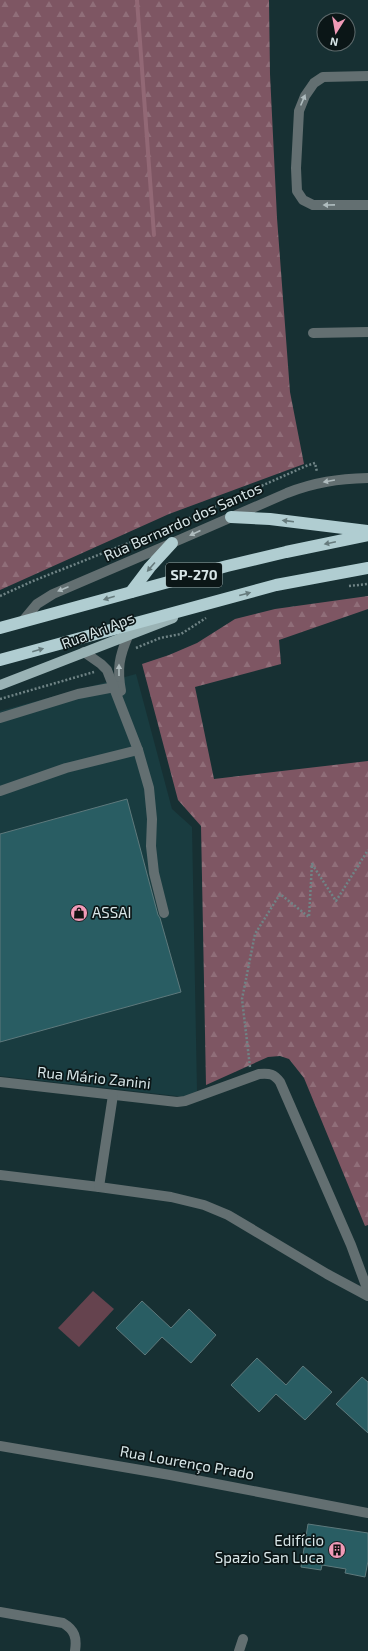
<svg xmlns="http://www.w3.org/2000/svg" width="368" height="1651" font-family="'Exo 2',sans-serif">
<defs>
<pattern id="forest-firs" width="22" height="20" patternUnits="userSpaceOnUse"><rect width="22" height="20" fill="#7e5663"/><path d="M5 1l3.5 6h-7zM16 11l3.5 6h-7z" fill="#906e79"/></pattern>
</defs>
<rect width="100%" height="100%" fill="#173033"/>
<!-- built -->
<path fill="#193c40" d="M136 674 172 809 192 827 197 1091 186 1097 0 1076V711Z"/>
<!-- forest -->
<g fill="url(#forest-firs)">
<path d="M0 0H269L270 74 277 218 290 392 304 464 169 514 0 590Z"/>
<path d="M368 596V609L279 640 281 664 195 687 214 779 368 761V1225L365 1226 304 1078 289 1059 280 1056 268 1057 206 1085 201 826 178 800 142 664 169 655 197 643 235 619 275 609Z"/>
</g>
<!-- pitch -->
<path fill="#65434e" d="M93 1291 114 1309 79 1347 58 1328Z"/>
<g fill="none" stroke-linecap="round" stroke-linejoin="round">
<!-- stream -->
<path stroke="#926875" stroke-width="4" d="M137 0 154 235"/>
</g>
<!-- building -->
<g fill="#295d63" stroke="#5e797c">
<path d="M127 799 158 915 160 918 181 992 0 1042V834Z"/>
<path d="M142 1301 171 1328 189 1309 216 1335 191 1363 162 1337 145 1355 116 1328Z"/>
<path d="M257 1358 286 1385 303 1366 332 1392 305 1420 276 1394 259 1412 231 1385Z"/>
<path d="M362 1377 368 1382V1433L336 1404Z"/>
<path d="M308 1524 368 1533V1561L365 1577 345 1573 346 1569 322 1565 321 1570 301 1567Z"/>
</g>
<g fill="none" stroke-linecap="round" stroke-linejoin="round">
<!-- path -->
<g stroke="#708486" stroke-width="2.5" stroke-dasharray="2 2" stroke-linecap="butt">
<path d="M349 586 368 584"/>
<path d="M0 596 33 581 176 524 306 466 315 463 317 472"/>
<path d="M136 648 160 638 181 634 206 618"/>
<path d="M0 699 94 672"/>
<path d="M250 1067 242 999 255 934 280 894 309 917 312 864 336 901 368 850"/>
</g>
<!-- minor -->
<g stroke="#636f71" stroke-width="10">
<path d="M368 76 323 77 314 83 305 96 299 111 296 168 297 191 303 200 313 205H368"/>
<path d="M313 333 368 332"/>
<path d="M22 622 37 604 53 594 172 543 287 493C315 482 338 479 368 478"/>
<path d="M121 691C117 669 119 657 128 636"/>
<path d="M0 718 78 694 120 686"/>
<path d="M138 750 149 788 152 819 151 846 154 873 164 913"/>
<path d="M0 791 66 768 138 750 107 670 101 664 84 652"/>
<path d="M0 1082 177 1102 185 1101 259 1074C270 1073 274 1074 280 1082L351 1245 368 1291"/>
<path d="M0 1175 99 1187 171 1197 204 1205 228 1215 327 1274 368 1296"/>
<path d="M99 1187 113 1095"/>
<path d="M0 1446 170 1475 368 1513"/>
<path d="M0 1612 63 1623C75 1630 77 1638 75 1651"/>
<path d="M239 1651 243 1639"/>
</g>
<!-- major -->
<path stroke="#9ab3b5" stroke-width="10" d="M0 685 173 618"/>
<!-- highway -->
<g stroke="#b0cdd1" stroke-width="12">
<path d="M231 517 270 519 368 531"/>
<path d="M131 592 150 567 172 543"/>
<path d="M0 628 227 566 286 552 368 535"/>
<path d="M0 660 276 585 368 568"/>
</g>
</g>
<!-- one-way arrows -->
<defs><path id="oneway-solid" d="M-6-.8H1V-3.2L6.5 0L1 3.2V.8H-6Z"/></defs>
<g fill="#afbcbe">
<use href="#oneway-solid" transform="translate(303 100) rotate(-67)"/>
<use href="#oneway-solid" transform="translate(329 205) rotate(179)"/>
<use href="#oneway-solid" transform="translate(329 481) rotate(170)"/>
<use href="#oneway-solid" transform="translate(195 533) rotate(156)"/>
<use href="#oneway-solid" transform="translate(63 589) rotate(157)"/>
<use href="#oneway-solid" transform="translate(119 670) rotate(-90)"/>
</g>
<g fill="#667b7d">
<use href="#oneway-solid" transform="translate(288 521) rotate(-173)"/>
<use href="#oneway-solid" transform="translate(330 543) rotate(168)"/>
<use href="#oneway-solid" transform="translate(151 567) rotate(131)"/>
<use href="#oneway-solid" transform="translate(245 594) rotate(-15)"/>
<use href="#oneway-solid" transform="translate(109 598) rotate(163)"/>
<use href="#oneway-solid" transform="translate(38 650) rotate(-16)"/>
</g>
<!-- icons -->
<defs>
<g id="shop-disc" transform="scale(0.9)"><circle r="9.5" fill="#f09ab7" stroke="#0b1617"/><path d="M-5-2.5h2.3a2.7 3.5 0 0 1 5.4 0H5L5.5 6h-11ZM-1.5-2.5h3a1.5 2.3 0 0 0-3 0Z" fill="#111"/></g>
<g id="building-disc" transform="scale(0.9)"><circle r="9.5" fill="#f09ab7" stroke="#0b1617"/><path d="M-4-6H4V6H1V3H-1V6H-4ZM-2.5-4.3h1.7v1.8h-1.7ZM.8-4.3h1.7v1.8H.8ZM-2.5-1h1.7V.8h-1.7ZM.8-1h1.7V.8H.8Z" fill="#111"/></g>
</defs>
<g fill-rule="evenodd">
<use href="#shop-disc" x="79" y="913"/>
<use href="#building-disc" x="337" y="1550"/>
</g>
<g text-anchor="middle" stroke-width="3.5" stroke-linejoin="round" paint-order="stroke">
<!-- shield labels -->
<rect fill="#0b1617" stroke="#9aa8a9" stroke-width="1" x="166" y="563" width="56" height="24" rx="3"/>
<g font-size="14" font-weight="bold" fill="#d8e6e8">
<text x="194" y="580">SP-270</text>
</g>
<!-- street labels -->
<g font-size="15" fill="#d8e6e8" stroke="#0b1617">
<text transform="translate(183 522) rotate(-24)" y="5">Rua Bernardo dos Santos</text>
<text transform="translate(98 631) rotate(-21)" y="5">Rua Ari Aps</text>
<text transform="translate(94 1078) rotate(6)" y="5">Rua Mário Zanini</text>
<text transform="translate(187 1463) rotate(10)" y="5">Rua Lourenço Prado</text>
</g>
<!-- poi labels -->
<g font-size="15" fill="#d8e6e8" stroke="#0b1617" text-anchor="start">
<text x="92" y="918">ASSAI</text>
<text x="324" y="1546" text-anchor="end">Edifício<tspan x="324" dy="17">Spazio San Luca</tspan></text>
</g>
</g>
<!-- north arrow -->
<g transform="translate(336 32) rotate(191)"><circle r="19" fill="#0b1617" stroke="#5d696b"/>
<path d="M0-3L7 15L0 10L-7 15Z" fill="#f09ab7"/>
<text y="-6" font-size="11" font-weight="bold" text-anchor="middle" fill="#d8e6e8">N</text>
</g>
</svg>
